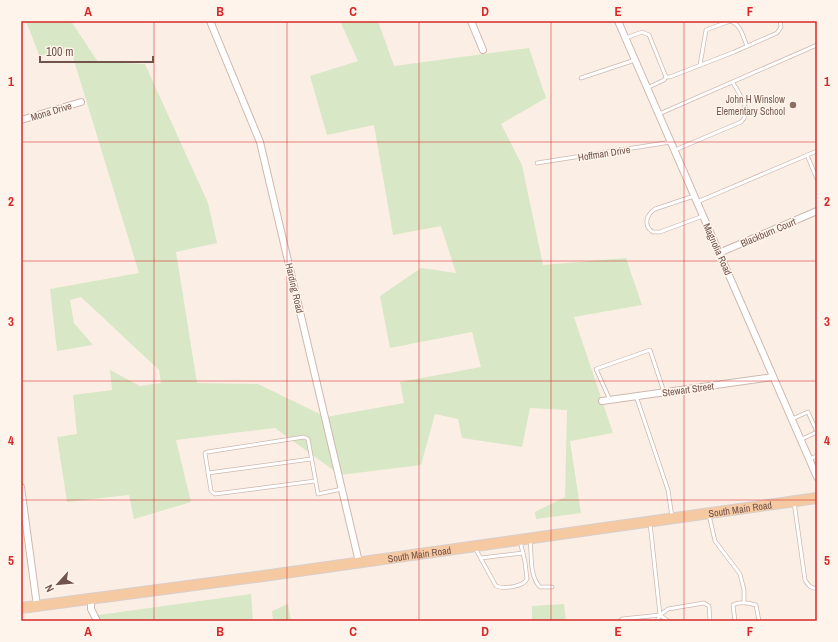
<svg xmlns="http://www.w3.org/2000/svg" width="838" height="642" font-family="'Archivo Narrow',sans-serif">
<rect width="100%" height="100%" fill="#fbefe5"/>
<!-- green -->
<g fill="#d8e7c5">
<path d="M26 21H71L98 62 145 64 208 203 217 243 176 252 197 383 258 384 326 417 404 403 400 382 481 367 472 332 390 348 380 296 421 268 456 273 441 226 393 235 374 125 327 135 310 76 358 61 340 21H378L394 66 529 48 546 98 501 124 522 165 543 265 626 258 642 305 574 317 613 433 570 441 581 513 536 519 535 512 565 497 567 410 530 408 522 447 462 438 458 419 435 414 421 465 340 475 275 428 176 440 191 502 134 519 129 495 67 502 57 437 77 434 73 395 112 390 110 370 140 386 161 383 159 370 81 297 70 300 74 323 93 345 57 351 50 289 139 273 72 54 39 55Z"/>
<path d="M251 594 253 621H92L91 616Z"/>
<path d="M288 604 291 621H273L272 611Z"/>
<path d="M564 604 566 621H532V606Z"/>
</g>
<g fill="none" stroke-linecap="round" stroke-linejoin="round">
<!-- lane casing -->
<g stroke="#ceb8af" stroke-width="4.5">
<g id="lane">
<path d="M730 21C741 24 743 37 747 46"/>
<path d="M626 38 642 32 649 35 666 77"/>
<path d="M700 65 706 30 730 21"/>
<path d="M581 78 635 60"/>
<path d="M647 88 664 80 666 77H670L734 52 777 33 781 27 780 21"/>
<path d="M659 114 817 45"/>
<path d="M675 150 741 122C753 112 739 93 733 83"/>
<path d="M807 155 817 179"/>
<path d="M537 163 671 142"/>
<path d="M694 196 655 209C646 215 643 226 653 232H660L703 216"/>
<path d="M697 202 817 151"/>
<path d="M636 396 668 490 672 517"/>
<path d="M610 400 596 369 650 350 664 392"/>
<path d="M792 419 808 412 817 432 800 440"/>
<path d="M809 459 817 456"/>
<path d="M208 473 311 459"/>
<path d="M315 481 215 494 211 491 205 453 207 452 304 437 308 439 318 494 342 489"/>
<path d="M794 502 805 580C808 585 811 589 817 588"/>
<path d="M709 515 715 541 740 574 744 590V602"/>
<path d="M650 523 660 615 657 621"/>
<path d="M530 540C532 554 529 576 540 587H552"/>
<path d="M475 548 496 586C504 589 523 587 527 579L525 562 520 541"/>
<path d="M481 558 523 553"/>
<path d="M660 615 668 621"/>
<path d="M620 621 622 619 660 615 668 609 704 603 709 606 710 621"/>
<path d="M735 621 733 605C740 601 749 603 756 605L759 621"/>
</g>
</g>
<!-- street casing -->
<g stroke="#ceb8af" stroke-width="8">
<g id="street">
<path d="M210 21 260 142 359 562"/>
<path d="M471 21 483 50"/>
<path d="M618 21 817 477"/>
<path d="M21 120 81 102"/>
<path d="M719 253 817 211"/>
<path d="M602 401 773 377"/>
<path d="M21 487 37 606"/>
<path d="M91 599V609L97 621"/>
</g>
</g>
<!-- primary casing -->
<g stroke="#d8cfcd" stroke-width="12">
<g id="primary">
<path id="s1" d="M21 608 256 577 817 498"/>
</g>
</g>
<!-- lane -->
<use href="#lane" stroke="#fff" stroke-width="3"/>
<!-- street -->
<use href="#street" stroke="#fff" stroke-width="6"/>
<!-- primary -->
<use href="#primary" stroke="#f5c9a2" stroke-width="10"/>
</g>
<!-- grid -->
<path fill="none" stroke="#d62828" stroke-width="1" stroke-opacity="0.55" d="M154 21V621M287 21V621M419 21V621M551 21V621M684 21V621M21 142H817M21 261H817M21 381H817M21 500H817"/>
<!-- markers -->
<circle fill="#8d6e63" stroke="#fef4eb" stroke-width="1.5" cx="793" cy="105" r="4"/>
<g text-anchor="middle" stroke-width="3" stroke-linejoin="round" paint-order="stroke">
<!-- education labels -->
<g font-size="10" fill="#785e54" stroke="#fef4eb" text-anchor="end">
<text x="785" y="103">John H Winslow<tspan x="785" dy="12">Elementary School</tspan></text>
</g>
<!-- street labels -->
<g font-size="10" fill="#72544c" stroke="#fef4eb">
<text transform="translate(51 111) rotate(-17)" y="4">Mona Drive</text>
<text transform="translate(604 153) rotate(-9)" y="4">Hoffman Drive</text>
<text transform="translate(768 232) rotate(-23)" y="4">Blackburn Court</text>
<text transform="translate(718 249) rotate(66)" y="4">Magnolia Road</text>
<text transform="translate(295 288) rotate(77)" y="4">Harding Road</text>
<text transform="translate(688 389) rotate(-8)" y="4">Stewart Street</text>
<text dy="4" stroke="none"><textPath href="#s1" startOffset="726">South Main Road</textPath></text>
<text dy="4" stroke="none"><textPath href="#s1" startOffset="402">South Main Road</textPath></text>
</g>
</g>
<!-- border -->
<rect width="838" height="642" fill="none" stroke="#fef4eb" stroke-width="44"/>
<!-- north arrow -->
<g transform="translate(58 584) rotate(243)" stroke="#fef4eb" stroke-width="3" paint-order="stroke">
<path d="M0-3L7 15L0 10L-7 15Z" fill="#72544c"/>
<text y="-6" font-size="11" font-weight="bold" text-anchor="middle" fill="#72544c">N</text>
</g>
<!-- scale -->
<path d="M40 56v6h113v-6" fill="none" stroke="#72544c" stroke-width="2"/>
<text x="46" y="56" font-size="12" fill="#72544c" stroke="#fef4eb" stroke-width="3" paint-order="stroke">100 m</text>
<rect x="22" y="22" width="794" height="598" fill="none" stroke="#d62828" stroke-width="1.5"/>
<g font-size="13" text-anchor="middle" font-weight="bold" fill="#d62828">
<text x="88" y="16">A</text>
<text x="220" y="16">B</text>
<text x="353" y="16">C</text>
<text x="485" y="16">D</text>
<text x="618" y="16">E</text>
<text x="750" y="16">F</text>
<text x="11" y="86">1</text>
<text x="827" y="86">1</text>
<text x="11" y="206">2</text>
<text x="827" y="206">2</text>
<text x="11" y="326">3</text>
<text x="827" y="326">3</text>
<text x="11" y="445">4</text>
<text x="827" y="445">4</text>
<text x="11" y="565">5</text>
<text x="827" y="565">5</text>
<text x="88" y="636">A</text>
<text x="220" y="636">B</text>
<text x="353" y="636">C</text>
<text x="485" y="636">D</text>
<text x="618" y="636">E</text>
<text x="750" y="636">F</text>
</g>
</svg>
